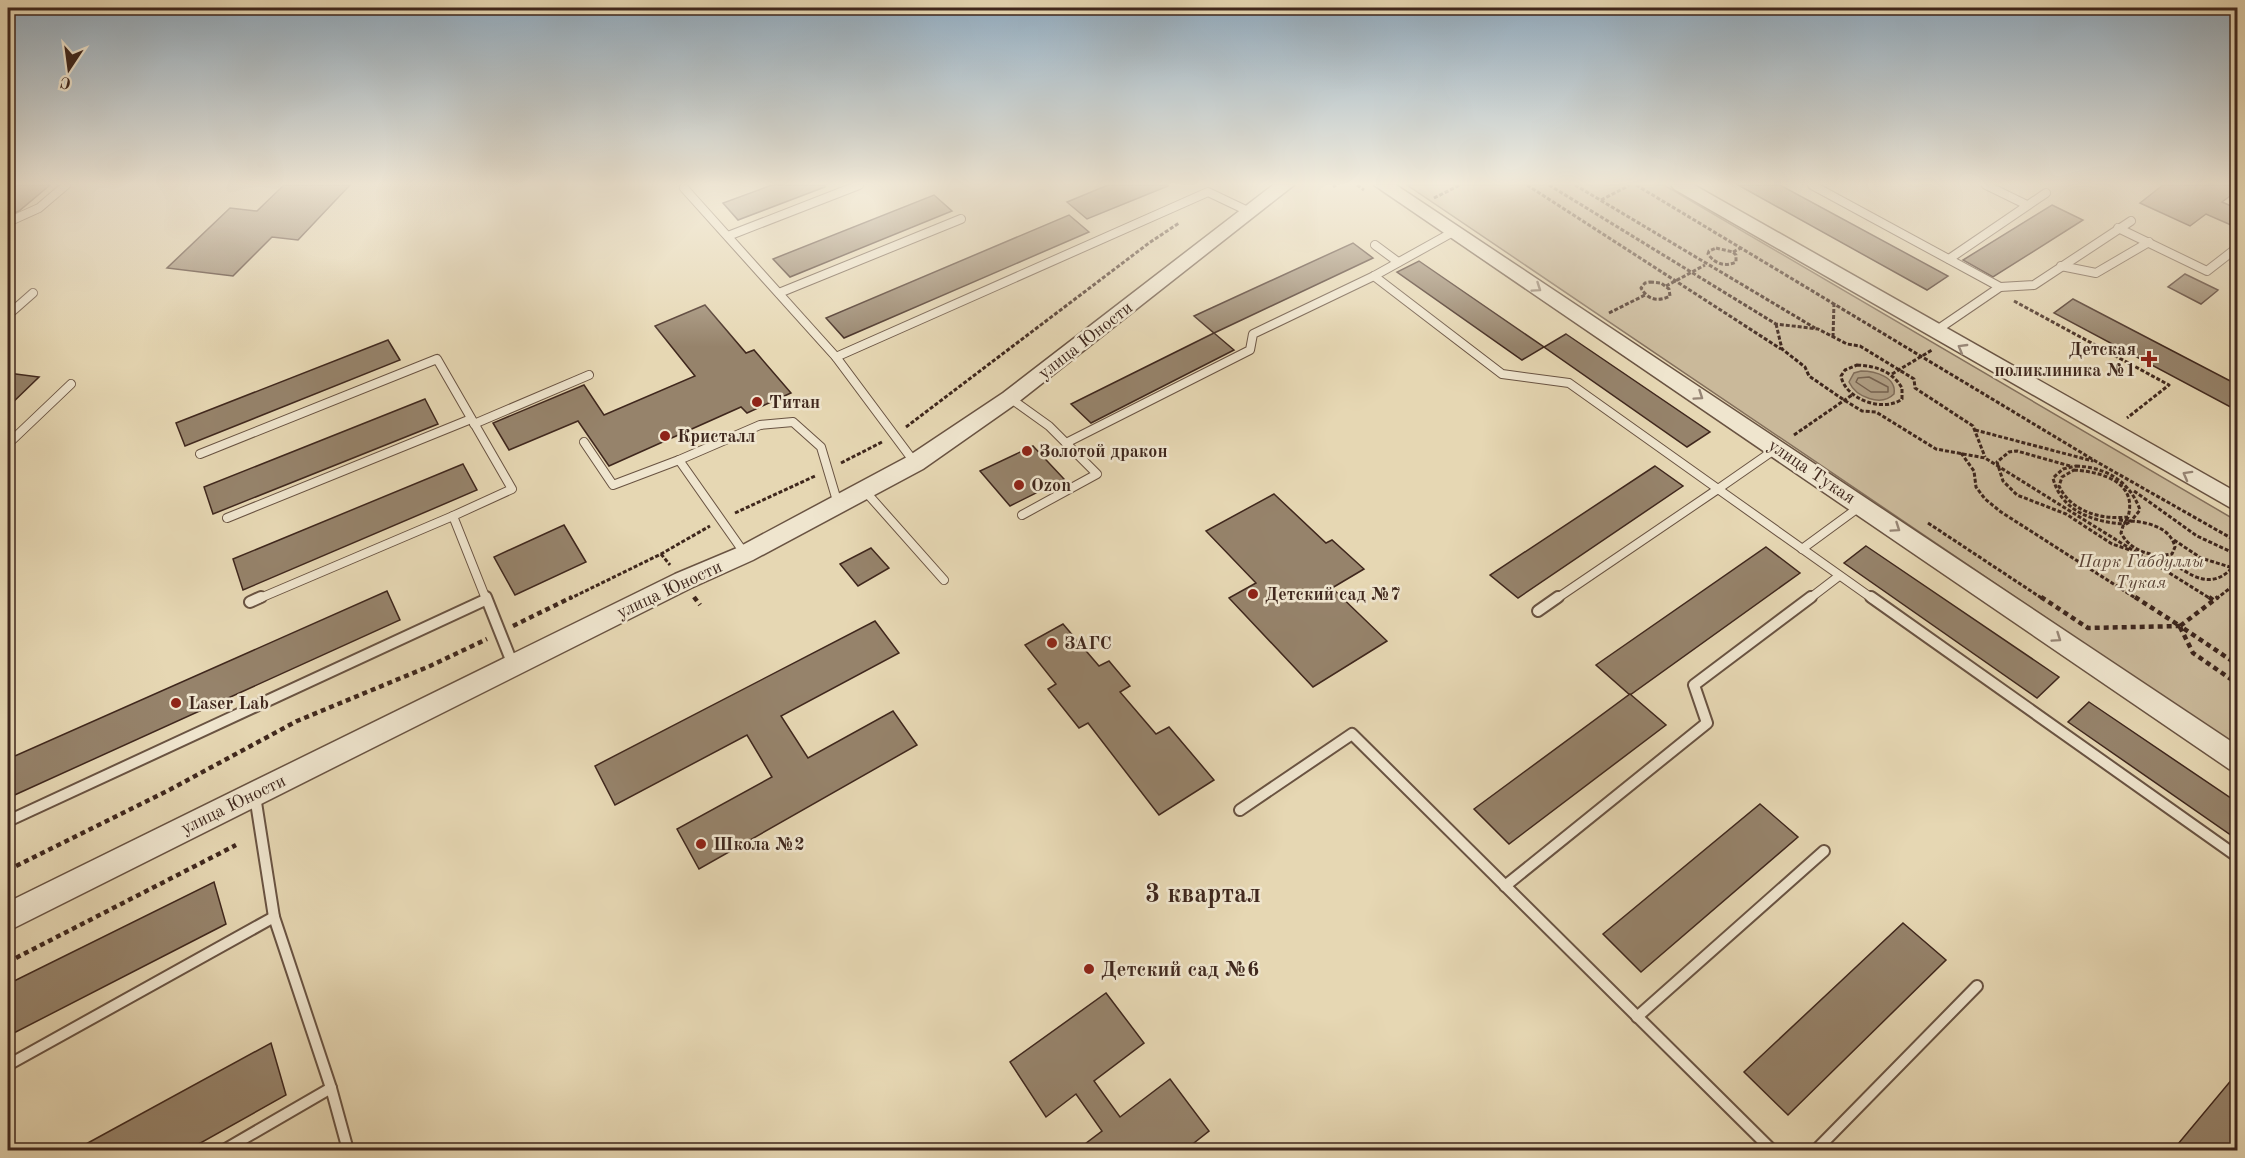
<svg xmlns="http://www.w3.org/2000/svg" width="2245" height="1158" font-family="'Old Standard TT',serif">
<rect width="100%" height="100%" fill="#e6d7b3"/>
<filter id="stains"><feTurbulence type="fractalNoise" baseFrequency=".00333" numOctaves="4"/><feColorMatrix values="0 0 0 0 .2 0 0 0 0 .09 0 0 0 0 .02 0 0 0 .5 -.17"/></filter>
<radialGradient id="worn" r=".72"><stop offset=".6" stop-color="#630" stop-opacity="0"/><stop offset="1" stop-color="#630" stop-opacity=".3"/></radialGradient>
<!-- green -->
<path fill="#cab99a" stroke="#84705c" stroke-width="1.5" d="M1407 185H1664L2237 521V747Z"/>
<!-- water -->
<path fill="#ad9b80" stroke="#816d58" stroke-width="1.5" d="M1861 371C1875 371 1897 377 1894 394 1881 407 1856 397 1849 382L1854 373Z"/>
<g fill="none" stroke-linecap="round" stroke-linejoin="round">
<!-- shore -->
<path stroke="#76614e" stroke-width="1.5" d="M1869 377 1888 387V392H1871L1856 382 1858 378Z"/>
</g>
<!-- building -->
<g fill="#96836b" stroke="#3f271d" stroke-width="1.5">
<path d="M18 185H50L19 211 8 216V194Z"/>
<path d="M284 185H350L298 240 272 237 233 276 167 268 230 208 257 211Z"/>
<path d="M772 185H825V187L738 220 723 203Z"/>
<path d="M1108 185H1168V186L1087 219 1067 202Z"/>
<path d="M1738 185H1780L1948 276 1927 290Z"/>
<path d="M2163 185H2238V190L2222 202 2238 209V228L2206 214 2190 226 2140 203Z"/>
<path d="M934 195 952 211 790 277 773 259Z"/>
<path d="M2052 205 2083 220 1993 277 1963 260Z"/>
<path d="M1069 215 1089 232 844 338 826 318Z"/>
<path d="M1353 243 1373 258 1214 333 1194 316Z"/>
<path d="M1419 261 1544 347 1522 360 1397 272Z"/>
<path d="M2185 274 2218 290 2217 291 2201 304 2168 287Z"/>
<path d="M2073 299 2238 385V411L2054 313Z"/>
<path d="M705 305 746 353 754 350 791 393 747 413 741 407 609 466 578 421 509 450 493 423 584 385 604 415 695 376 655 326Z"/>
<path d="M1214 333 1234 350 1091 423 1071 404Z"/>
<path d="M1566 334 1710 432 1687 447 1544 347Z"/>
<path d="M388 340 400 360 185 446 176 423Z"/>
<path d="M8 373 39 377 8 407Z"/>
<path d="M425 399 438 424 213 514 204 487Z"/>
<path d="M1033 446 1064 479 1010 506 980 471Z"/>
<path d="M463 464 477 490 243 590 233 559Z"/>
<path d="M1655 466 1683 486 1518 598 1490 575Z"/>
<path d="M1274 494 1326 543 1332 540 1364 569 1332 588 1387 641 1313 687 1229 598 1256 583 1206 531Z"/>
<path d="M564 525 586 562 515 595 494 557Z"/>
<path d="M1866 546 2059 677 2037 698 1844 563Z"/>
<path d="M1766 547 1800 573 1630 695 1596 665Z"/>
<path d="M871 548 889 568 858 586 840 564Z"/>
<path d="M387 591 400 620 8 798V759Z"/>
<path d="M875 621 899 653 781 716 808 758 893 711 917 745 699 869 677 829 772 777 747 735 615 805 595 766Z"/>
<path d="M1063 624 1099 666 1109 661 1130 686 1120 692 1156 734 1169 727 1214 780 1159 815 1088 723 1079 728 1048 689 1056 684 1025 645Z"/>
<path d="M1630 694 1666 725 1509 844 1474 809Z"/>
<path d="M2089 702 2238 803V840L2068 722Z"/>
<path d="M1760 804 1798 837 1641 972 1603 934Z"/>
<path d="M214 882 226 924 8 1036V984Z"/>
<path d="M1903 923 1946 960 1788 1115 1744 1072Z"/>
<path d="M1106 993 1144 1043 1094 1081 1120 1117 1170 1079 1209 1131 1185 1150H1077L1102 1131 1076 1094 1046 1117 1010 1062Z"/>
<path d="M271 1043 286 1095 188 1150H75Z"/>
<path d="M2238 1072V1150H2173Z"/>
</g>
<g fill="none" stroke-linecap="round" stroke-linejoin="round">
<!-- service-far1 casing -->
<g stroke="#695342" stroke-width="10">
<g id="service-far1">
<path d="M1812 185 2000 287 1934 332"/>
<path d="M1986 185 2027 205"/>
<path d="M684 188 836 357 915 463"/>
<path d="M8 222 39 208 66 185"/>
<path d="M2118 228 2207 271 2238 247"/>
<path d="M728 236 859 185"/>
<path d="M1375 245 1398 262"/>
<path d="M1949 259 2046 193"/>
<path d="M2061 266 2096 273 2149 242"/>
<path d="M1374 276 1502 374 1569 383 1718 489 1777 448"/>
<path d="M2000 287 2034 285 2131 221"/>
<path d="M779 293 961 219"/>
<path d="M8 315 33 293"/>
<path d="M836 357 1208 192 1250 212"/>
<path d="M1010 398 1049 426 1097 474 1022 515"/>
<path d="M474 424 589 375"/>
<path d="M584 442 613 485 679 460"/>
<path d="M1066 443 1250 350 1253 334 1374 276 1453 232"/>
<path d="M8 444 71 384"/>
<path d="M200 454 437 359 512 489 453 516 486 599"/>
<path d="M865 491 944 580"/>
<path d="M227 518 471 419"/>
<path d="M1802 549 1862 505"/>
<path d="M745 554 679 460 760 425 793 422 821 447 838 504"/>
<path d="M258 599 453 516"/>
<path d="M1556 599 1718 489 1873 599"/>
<path d="M1809 599 1839 576"/>
</g>
</g>
<!-- service casing -->
<g stroke="#695342" stroke-width="14">
<g id="service">
<path d="M486 597 513 665"/>
<path d="M1871 597 2238 857"/>
<path d="M250 602 261 597"/>
<path d="M1538 611 1558 597"/>
<path d="M255 796 274 917 331 1088 348 1150"/>
<path d="M1240 810 1352 734 1772 1150"/>
<path d="M8 821 485 600"/>
<path d="M1505 886 1707 723 1694 685 1811 597"/>
<path d="M1637 1017 1824 851"/>
<path d="M8 1065 274 917"/>
<path d="M224 1150 331 1088"/>
<path d="M1816 1150 1977 986"/>
</g>
</g>
<!-- tertiary casing -->
<g stroke="#695342" stroke-width="3">
<g id="tertiary">
<path d="M1273 185H1294L1017 403 923 469 753 560 691 588 8 931V902L675 574 737 548 907 457 1003 393Z"/>
<path d="M1374 185H1396L2238 746V772L2229 769Z"/>
<path d="M1671 185H1694L2238 493V512L1674 189Z"/>
</g>
</g>
<!-- path-far1 -->
<g stroke="#3f271d" stroke-width="3" stroke-dasharray="4 2" stroke-linecap="butt">
<path d="M1357 185 1364 190"/>
<path d="M1527 185 1781 349"/>
<path d="M1549 185 1776 324 1818 329 1847 344 1860 346 1914 379 1915 388 1973 426 1985 457"/>
<path d="M1575 185 1815 328"/>
<path d="M1636 185 2097 462 2238 542"/>
<path d="M1333 187 1336 185"/>
<path d="M1434 198 1460 185"/>
<path d="M1601 200 1630 185"/>
<path d="M1716 248 1733 252 1736 255V262C1725 267 1715 264 1708 254L1709 251Z"/>
<path d="M1733 252 1741 248"/>
<path d="M1650 282 1661 283 1669 289 1670 296C1658 302 1648 300 1641 288L1645 283Z"/>
<path d="M1666 286 1705 265"/>
<path d="M2014 301 2169 385 2127 418"/>
<path d="M1609 313 1645 295"/>
<path d="M1776 324 1782 349 1805 367 1809 376 1844 400 1862 411 1876 412 1936 449 1985 458 2211 599"/>
<path d="M1833 337 1834 303"/>
<path d="M1857 365C1876 366 1892 371 1902 388V399C1883 413 1845 399 1841 376L1845 370Z"/>
<path d="M1892 374 1932 350"/>
<path d="M906 427 1149 243 1179 223"/>
<path d="M1975 430 2093 461"/>
<path d="M1794 435 1852 395"/>
<path d="M1961 453 1974 471 1976 487 1985 499 2001 512 2137 599"/>
<path d="M841 463 882 442"/>
<path d="M2070 466 2017 451 2009 452 1997 462 2003 481 2017 495 2066 514 2112 544 2130 550"/>
<path d="M2076 466C2105 467 2130 481 2140 510L2131 521H2126L2124 524C2093 522 2061 511 2053 478L2063 469Z"/>
<path d="M2074 470C2102 472 2138 482 2128 517 2102 520 2071 512 2059 486L2062 477Z"/>
<path d="M2134 491 2197 536 2238 555"/>
<path d="M735 513 815 476"/>
<path d="M2119 520 2126 521"/>
<path d="M2126 521 2128 517"/>
<path d="M2131 521C2148 522 2171 528 2175 547L2172 554C2153 558 2130 551 2121 533L2123 526Z"/>
<path d="M1928 523 2043 599"/>
<path d="M2174 540 2201 558 2233 568"/>
<path d="M661 554 670 565"/>
<path d="M2165 557C2192 577 2213 594 2238 561"/>
<path d="M569 599 661 554 710 526"/>
<path d="M2216 599 2238 582"/>
</g>
<!-- path -->
<g stroke="#3f271d" stroke-width="4.5" stroke-dasharray="5 4" stroke-linecap="butt">
<path d="M694 597 700 605"/>
<path d="M2041 597 2088 628 2180 626 2238 665"/>
<path d="M2135 597 2180 626 2218 597"/>
<path d="M2209 597 2213 600"/>
<path d="M513 626 572 597"/>
<path d="M2180 627 2193 653 2238 684"/>
<path d="M8 870 171 789 297 721 430 666 487 639"/>
<path d="M8 962 236 845"/>
</g>
<!-- service-far1 -->
<use href="#service-far1" stroke="#efe5ce" stroke-width="8"/>
<!-- service -->
<use href="#service" stroke="#efe5ce" stroke-width="10"/>
<!-- tertiary -->
<use href="#tertiary" fill="#efe5ce" fill-rule="evenodd"/>
</g>
<!-- one-way arrows -->
<defs><path id="oneway-chevron" d="M-2-3.5L2.5 0L-2 3.5" fill="none" stroke-width="1.6" stroke-linecap="round" stroke-linejoin="round" transform="scale(1.5)"/></defs>
<g stroke="#978676">
<use href="#oneway-chevron" transform="translate(1537 288) rotate(34)"/>
<use href="#oneway-chevron" transform="translate(1962 348) rotate(-150)"/>
<use href="#oneway-chevron" transform="translate(1699 396) rotate(34)"/>
<use href="#oneway-chevron" transform="translate(2187 475) rotate(-151)"/>
<use href="#oneway-chevron" transform="translate(1896 528) rotate(34)"/>
<use href="#oneway-chevron" transform="translate(2057 638) rotate(34)"/>
</g>
<!-- sky -->
<linearGradient id="sky" x2="0" y2="1"><stop stop-color="#90aabe"/><stop offset="0.53" stop-color="#f4eddd"/><stop offset="1" stop-color="#f4eddd" stop-opacity="0"/></linearGradient>
<rect width="2245" height="347" fill="url(#sky)"/>
<!-- markers -->
<g fill="#8f2418" stroke="#efe5ce" stroke-width="2">
<path d="M2146 350h6v6h6v6h-6v6h-6v-6h-6v-6h6z"/>
<circle cx="757" cy="402" r="6"/>
<circle cx="665" cy="436" r="6"/>
<circle cx="1027" cy="451" r="6"/>
<circle cx="1019" cy="485" r="6"/>
<circle cx="1253" cy="594" r="6"/>
<circle cx="1052" cy="643" r="6"/>
<circle cx="176" cy="703" r="6"/>
<circle cx="701" cy="844" r="6"/>
<circle cx="1089" cy="969" r="6"/>
</g>
<g text-anchor="middle" stroke-width="5" stroke-linejoin="round" paint-order="stroke">
<!-- street labels -->
<g font-size="18" fill="#3f271d" stroke="#efe5ce">
<text transform="translate(1085 340) rotate(-38)" y="6">улица Юности</text>
<text transform="translate(1812 471) rotate(34)" y="6">улица Тукая</text>
<text transform="translate(669 589) rotate(-25)" y="6">улица Юности</text>
<text transform="translate(233 804) rotate(-26)" y="6">улица Юности</text>
</g>
<!-- poi labels -->
<g font-size="18" font-weight="bold" fill="#3f271d" stroke="#efe5ce" text-anchor="start">
<text x="2136" y="355" text-anchor="end">Детская<tspan x="2136" dy="21">поликлиника №1</tspan></text>
<text x="769" y="408">Титан</text>
<text x="677" y="442">Кристалл</text>
<text x="1039" y="457">Золотой дракон</text>
<text x="1031" y="491">Ozon</text>
<text x="1265" y="600">Детский сад №7</text>
<text x="1064" y="649">ЗАГС</text>
<text x="188" y="709">Laser Lab</text>
<text x="713" y="850">Школа №2</text>
</g>
<!-- park labels -->
<g font-size="18" font-style="italic" fill="#5b4436" stroke="#efe5ce">
<text x="2141" y="567">Парк Габдуллы<tspan x="2141" dy="21">Тукая</tspan></text>
</g>
<!-- near-poi labels -->
<g font-size="21" font-weight="bold" fill="#3f271d" stroke="#efe5ce" text-anchor="start">
<text x="1101" y="976">Детский сад №6</text>
</g>
<!-- near-quarter labels -->
<g font-size="26" font-weight="bold" fill="#3f271d" stroke="#efe5ce">
<text x="1203" y="902">3 квартал</text>
</g>
</g>
<!-- margin -->
<rect width="2245" height="1158" fill="none" stroke="#e6d7b3" stroke-width="30"/>
<rect x="9" y="9" width="2227" height="1140" fill="none" stroke="#3f271d" stroke-width="3"/>
<rect x="15" y="15" width="2215" height="1128" fill="none" stroke="#3f271d" stroke-width="1.5"/>
<!-- north arrow -->
<g transform="translate(69 69) rotate(193)" stroke="#efe5ce" stroke-width="4.5" paint-order="stroke">
<path d="M0-4.5L10 22L0 15L-10 22Z" fill="#3f271d"/>
<text y="-9" font-size="16" font-weight="bold" text-anchor="middle" fill="#3f271d">С</text>
</g>
<rect width="100%" height="100%" filter="url(#stains)"/>
<rect width="100%" height="100%" fill="url(#worn)"/>
</svg>
